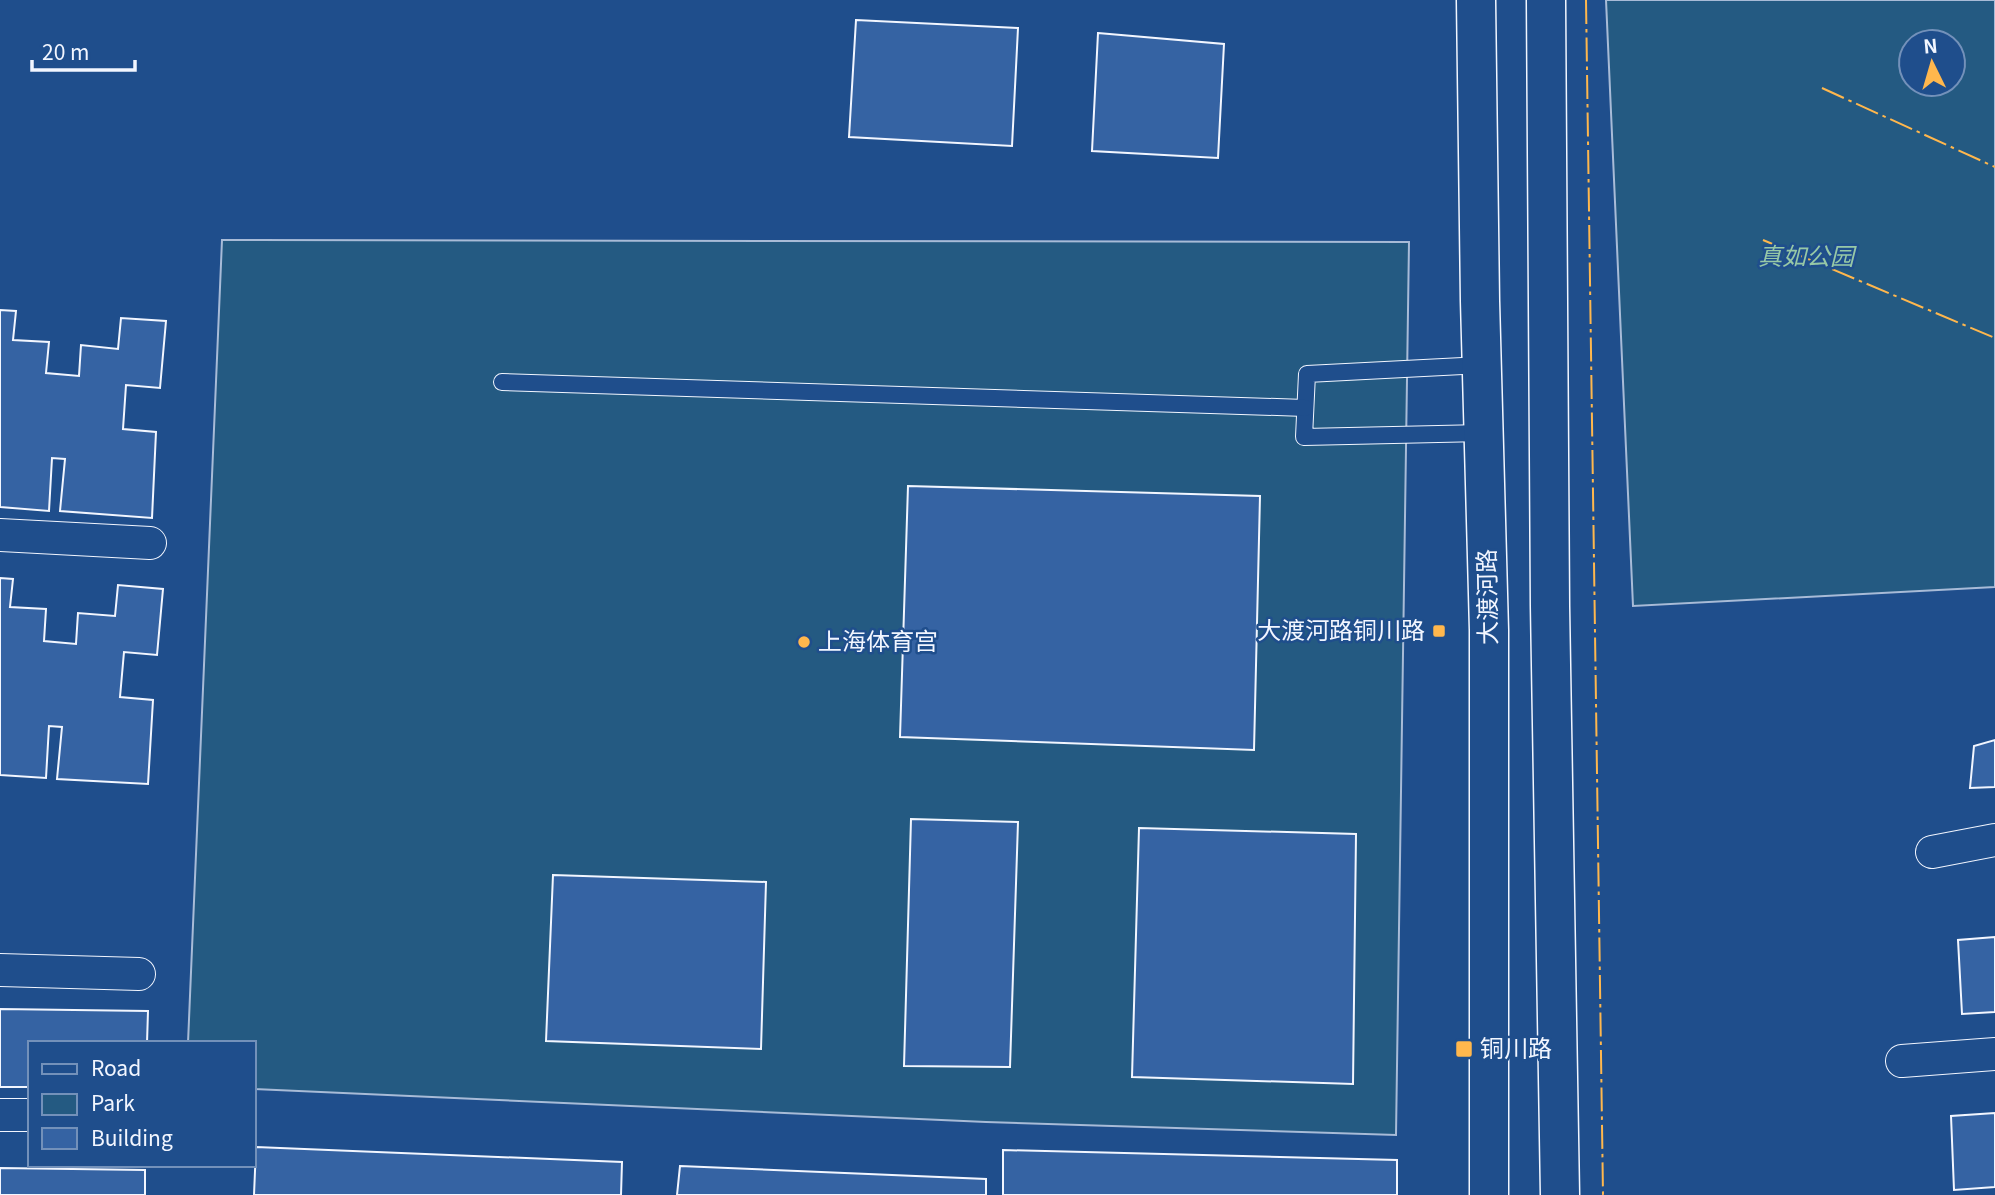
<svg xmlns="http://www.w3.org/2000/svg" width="1995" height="1195" font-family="Georgia,'Noto Sans SC',serif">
<rect width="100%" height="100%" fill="#1f4e8c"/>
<!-- green -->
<g fill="#245a82" stroke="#a8bbd7" stroke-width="2" fill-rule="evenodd">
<path d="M1606 0H1995V587L1633 606ZM1911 42H1953V84H1911Z"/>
<path d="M222 240 1409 242 1396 1135 986 1122 254 1089V1043H188Z"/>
</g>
<!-- building -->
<g fill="#3563a3" stroke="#f2f6ff" stroke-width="2">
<path d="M856 20 1018 28 1012 146 849 137Z"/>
<path d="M1098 33 1224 44 1218 158 1092 151Z"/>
<path d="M0 310 16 311 13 340 49 342 46 373 79 376 81 345 118 349 121 318 166 321 160 388 126 385 123 429 156 432 152 518 60 511 65 459 52 458 49 511 0 507Z"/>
<path d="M908 486 1260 496 1254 750 900 737Z"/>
<path d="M0 578 13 579 10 607 46 609 44 641 76 644 78 613 115 616 118 585 163 589 157 655 124 652 120 697 153 700 148 784 57 779 62 727 49 726 46 778 0 775Z"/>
<path d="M1995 740V787L1970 788 1974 746Z"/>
<path d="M911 819 1018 822 1010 1067 904 1066Z"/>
<path d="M1139 828 1356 834 1353 1084 1132 1077Z"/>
<path d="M553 875 766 882 761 1049 546 1041Z"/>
<path d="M1995 937V1012L1962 1014 1958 940Z"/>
<path d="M0 1009 148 1011 147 1043H30V1087H0Z"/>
<path d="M1995 1113V1187L1954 1190 1951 1116Z"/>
<path d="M256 1147 622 1162 621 1195H254Z"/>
<path d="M1003 1150 1397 1160V1195H1003Z"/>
<path d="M680 1166 986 1179V1195H677Z"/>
<path d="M0 1168 145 1170V1195H0Z"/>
</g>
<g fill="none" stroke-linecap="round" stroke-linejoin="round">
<!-- lane casing -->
<g stroke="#f2f6ff" stroke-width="18">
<g id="lane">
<path d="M1482 365 1307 374 1304 437 1483 433"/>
<path d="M502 382 1305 408"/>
</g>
</g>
<!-- street casing -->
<g stroke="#f2f6ff" stroke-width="34">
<g id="street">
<path d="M0 535 150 543"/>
<path d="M1932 852 1995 840"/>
<path d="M0 970 139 974"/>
<path d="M1902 1061 1995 1054"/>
<path d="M0 1115H30"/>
</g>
</g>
<!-- secondary casing -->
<g stroke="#f2f6ff" stroke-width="41">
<g id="secondary">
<path d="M1476 0 1480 301 1489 630V1195"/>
<path d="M1546 0 1550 606 1560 1195"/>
</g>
</g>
<!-- lane -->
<use href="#lane" stroke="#1f4e8c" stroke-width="16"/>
<!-- street -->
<use href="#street" stroke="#1f4e8c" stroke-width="32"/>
<!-- secondary -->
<use href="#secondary" stroke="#1f4e8c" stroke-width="38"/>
<!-- power -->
<g stroke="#ffb74d" stroke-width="2" stroke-dasharray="24 5 3.5 5" stroke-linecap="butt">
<path d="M1586 0 1603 1195"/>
<path d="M1822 88 1995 167"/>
<path d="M1763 240 1995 338"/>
</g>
</g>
<!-- markers -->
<g fill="#ffb74d" stroke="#1f4e8c" stroke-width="2.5">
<rect x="1432" y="624" width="14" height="14" rx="3.5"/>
<circle cx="804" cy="642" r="7"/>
<rect x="1455" y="1040" width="18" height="18" rx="3.5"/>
</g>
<g text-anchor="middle" stroke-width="5" stroke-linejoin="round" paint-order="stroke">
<!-- park labels -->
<g font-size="24" font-style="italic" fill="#97c8a6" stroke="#1f4e8c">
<text x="1806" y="265">真如公园</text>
</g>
<!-- street labels -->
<g font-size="24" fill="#f2f6ff" stroke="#1f4e8c">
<text transform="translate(1488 597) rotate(-91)" y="8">大渡河路</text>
</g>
<!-- poi labels -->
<g font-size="24" fill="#f2f6ff" stroke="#1f4e8c" text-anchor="start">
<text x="1425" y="639" text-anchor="end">大渡河路铜川路</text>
<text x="818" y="650">上海体育宫</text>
<text x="1480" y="1057">铜川路</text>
</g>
</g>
<!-- legend -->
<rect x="28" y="1041" width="228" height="126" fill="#1f4e8c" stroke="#7391ba" stroke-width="2"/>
<rect x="42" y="1064" width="35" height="10" fill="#1f4e8c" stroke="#7391ba" stroke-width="2"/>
<text x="91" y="1076" font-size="21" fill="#f2f6ff">Road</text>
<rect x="42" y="1094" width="35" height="21" fill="#245a82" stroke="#7391ba" stroke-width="2"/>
<text x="91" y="1111" font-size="21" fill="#f2f6ff">Park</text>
<rect x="42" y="1128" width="35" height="21" fill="#3563a3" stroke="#7391ba" stroke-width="2"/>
<text x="91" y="1146" font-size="21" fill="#f2f6ff">Building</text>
<!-- north arrow -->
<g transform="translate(1932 63) rotate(355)"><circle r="33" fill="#1f4e8c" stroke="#7391ba" stroke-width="2"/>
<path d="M0-5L12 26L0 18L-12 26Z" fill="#ffb74d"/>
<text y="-10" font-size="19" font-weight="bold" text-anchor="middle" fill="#f2f6ff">N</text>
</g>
<!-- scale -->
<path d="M32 60v10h103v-10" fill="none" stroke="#f2f6ff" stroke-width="3.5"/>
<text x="42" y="60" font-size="21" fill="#f2f6ff" stroke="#1f4e8c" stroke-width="5" paint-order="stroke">20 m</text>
</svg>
